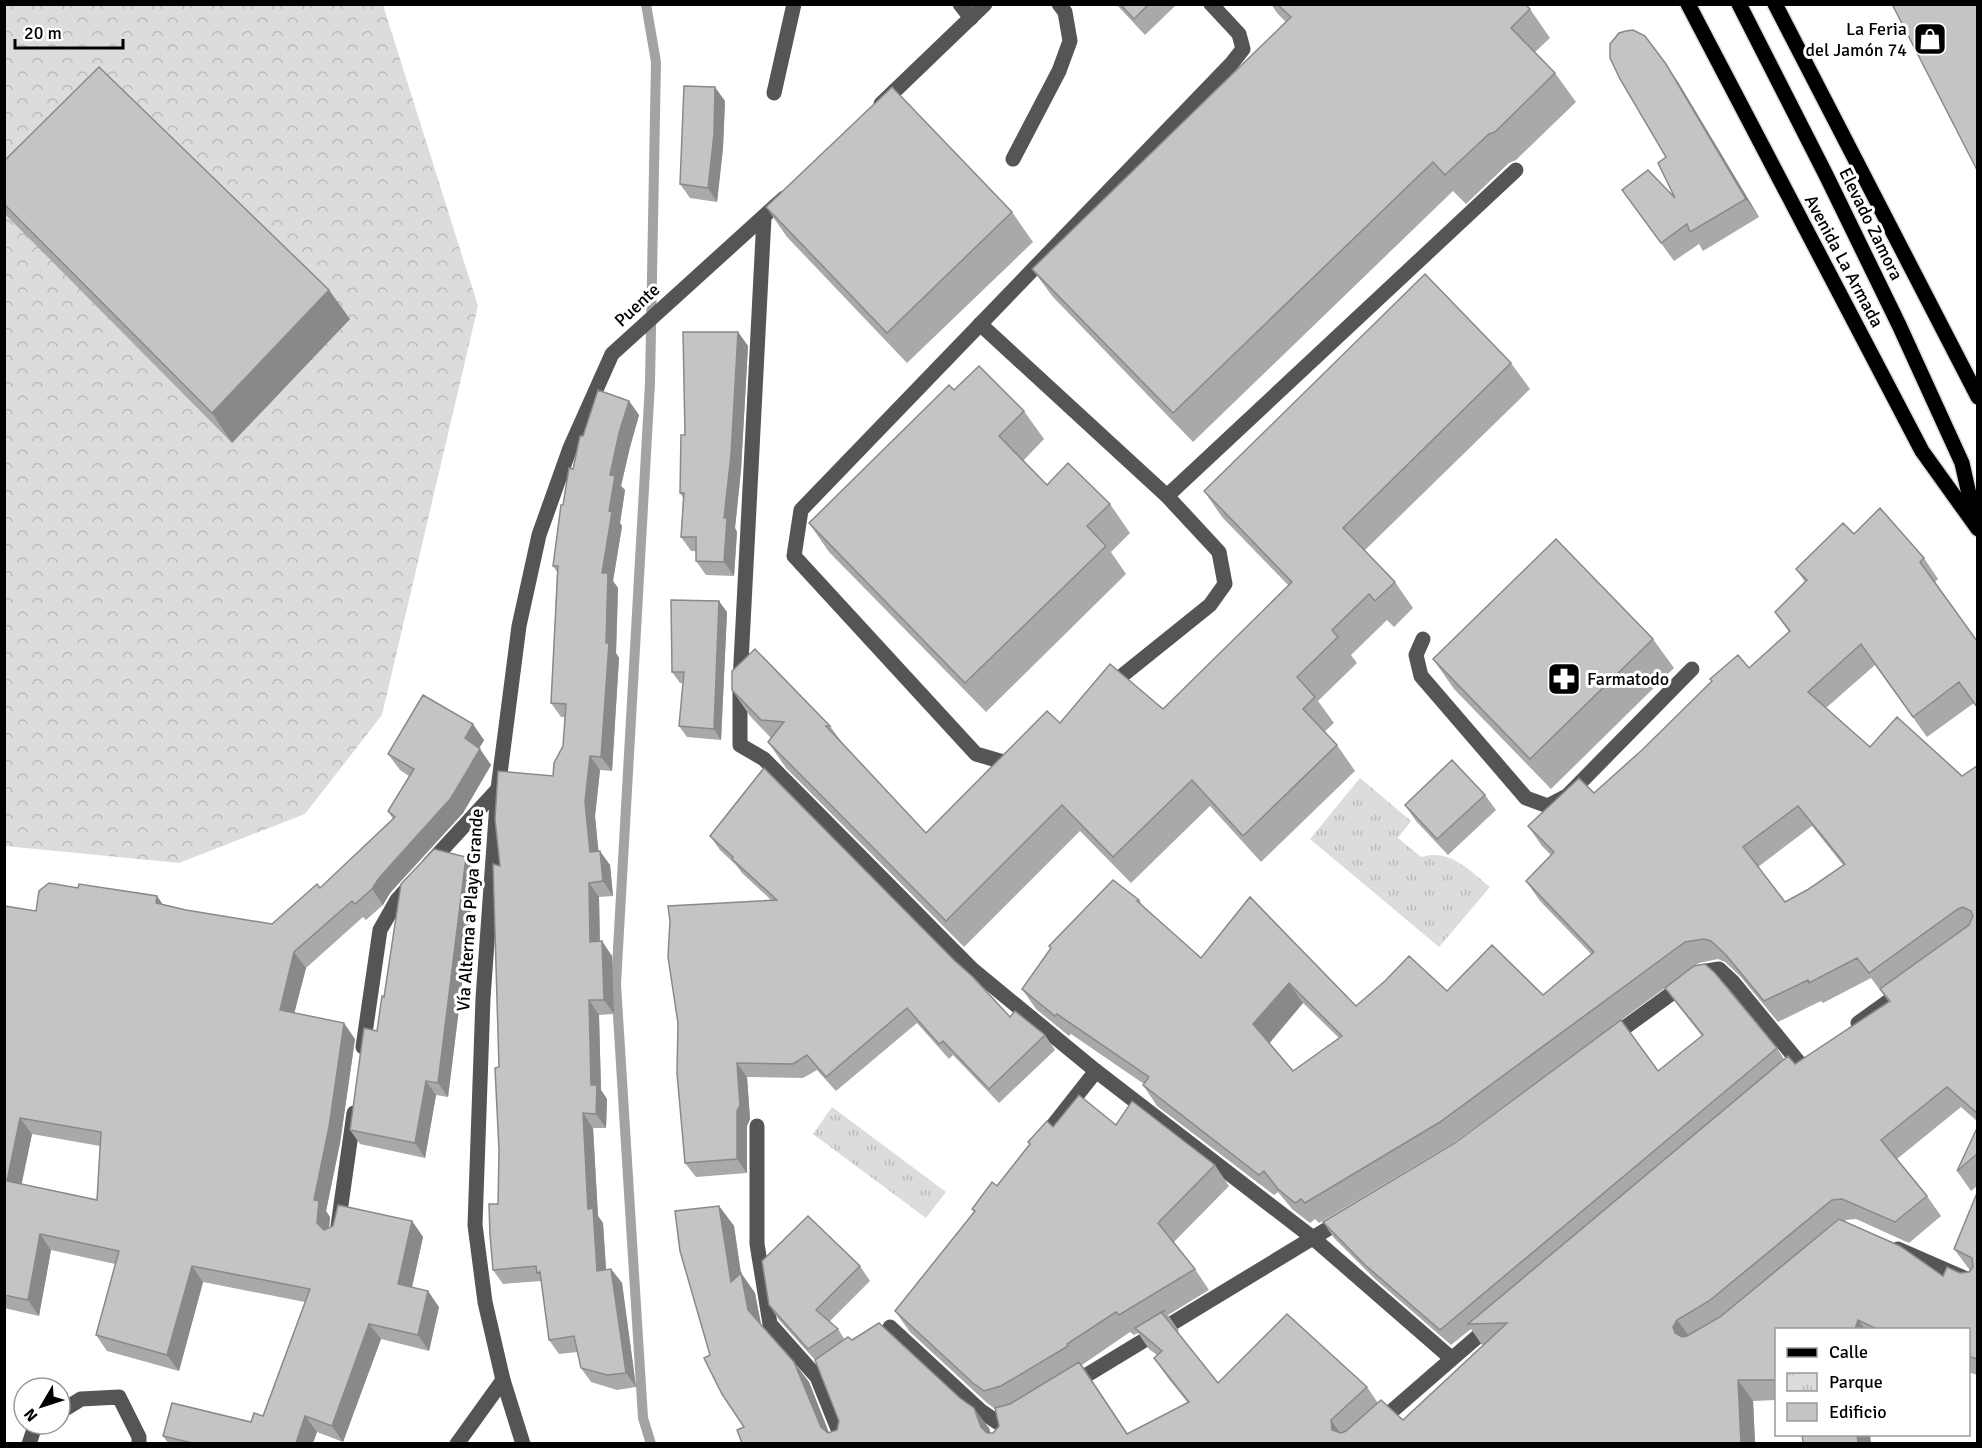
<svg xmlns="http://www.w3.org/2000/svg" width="1982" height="1448" font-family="Signika,sans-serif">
<defs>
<pattern id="forest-crowns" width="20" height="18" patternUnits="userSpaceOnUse" patternTransform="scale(1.5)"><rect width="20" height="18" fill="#dcdcdc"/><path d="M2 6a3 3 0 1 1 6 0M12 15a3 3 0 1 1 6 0" fill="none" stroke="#bbb"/></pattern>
<pattern id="park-tufts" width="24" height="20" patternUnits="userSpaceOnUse" patternTransform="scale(1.5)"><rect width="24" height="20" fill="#dcdcdc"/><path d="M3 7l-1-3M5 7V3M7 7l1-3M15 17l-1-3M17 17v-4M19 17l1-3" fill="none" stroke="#bbb"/></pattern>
</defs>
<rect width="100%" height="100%" fill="#fff"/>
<!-- forest -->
<path fill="url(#forest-crowns)" d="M5 5H383L478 306 382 715 305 814 179 863 5 846V213L232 443 5 212Z"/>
<!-- park -->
<g fill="url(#park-tufts)">
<path d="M1360 778 1411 821 1398 838 1421 857C1450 848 1469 870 1490 887L1439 947 1310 839Z"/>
<path d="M832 1107 946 1192 926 1218 813 1134Z"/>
</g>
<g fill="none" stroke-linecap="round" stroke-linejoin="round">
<!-- stream -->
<path stroke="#a3a3a3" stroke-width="10" d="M646 4 656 62 650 383 616 984 643 1418 651 1444"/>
<!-- major casing -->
<g stroke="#dbdbdb" stroke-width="18">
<g id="major">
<path d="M1688 4 1922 451 1978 529"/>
<path d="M1739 4 1826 175 1899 325 1962 463 1975 521"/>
<path d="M1775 4 1978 397"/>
</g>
</g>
<!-- minor -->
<g stroke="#555" stroke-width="15">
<path d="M960 4 971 18"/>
<path d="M774 93 794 4"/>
<path d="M881 104 985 4"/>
<path d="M1013 159 1059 71 1070 41 1065 12 1059 4"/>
<path d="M764 217 740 682V745L764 759 972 969 1096 1071 1313 1238 1451 1358"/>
<path d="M980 324 1167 496 1219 552 1225 584 1210 605 1108 687"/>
<path d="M1167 496 1516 170"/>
<path d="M1423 639 1416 655 1421 676 1526 798 1548 806 1567 796 1692 669"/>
<path d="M1016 759 1010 764 976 754 794 556 801 510 1232 63 1243 49 1239 34 1211 4"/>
<path d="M429 864 498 789"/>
<path d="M1858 1023 1904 990"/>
<path d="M1609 1039 1701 972 1719 969 1733 982 1801 1065"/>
<path d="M363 1047 380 930 397 900 413 882"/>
<path d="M757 1126V1244L770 1324 817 1377 844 1444"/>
<path d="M1040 1142 1096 1071"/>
<path d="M338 1226 354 1113"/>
<path d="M1898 1249 1978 1284"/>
<path d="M890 1327 981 1411 997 1422 1018 1417"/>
<path d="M1072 1384 1344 1219"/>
<path d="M60 1412 81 1399 119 1397 139 1437V1444"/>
<path d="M29 1444 34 1429 42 1424"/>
<path d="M457 1444 503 1380"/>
<path d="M523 1444 503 1380 485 1302 475 1225 483 998 498 789 519 626 539 535 570 448 612 354 784 198"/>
<path d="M1354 1444 1492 1324"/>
</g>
<!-- major -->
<use href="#major" stroke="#000" stroke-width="15"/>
</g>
<!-- wall -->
<g fill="#a9a9a9" fill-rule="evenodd">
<path d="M1116 4H1177L1145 35Z"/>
<path d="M1271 4H1525L1530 9 1550 38 1535 52 1555 73 1576 102 1516 160 1509 163 1466 204 1453 191 1193 442 1053 297 1032 269 1286 22 1277 13Z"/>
<path d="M1678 82 1759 217 1703 251 1699 244 1674 261 1622 190 1675 198 1666 157Z"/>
<path d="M725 101 723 148 717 202 690 198 680 184Z"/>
<path d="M4 161 350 319 232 443 4 213Z"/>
<path d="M766 207 1012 212 1033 242 907 363 787 237Z"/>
<path d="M738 332 748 346 741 470 735 528 737 532 734 576 706 575 696 561V551H691L681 537 683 498 680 493 685 435Z"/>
<path d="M1511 363 1530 389 1364 551 1395 582 1413 608 1394 627 1387 620 1351 655 1357 663 1318 701 1334 723 1324 732 1337 745 1355 771 1261 862 1210 806 1131 883 1080 831 964 947 786 768 768 742 771 738 750 716 732 690 830 726 843 744 926 833 1060 723 1163 709 1289 586 1222 517 1204 491Z"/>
<path d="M954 390 1024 411 1044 439 1023 461 1047 485 1110 504 1130 533 1111 552 1126 574 986 712 829 552 809 523Z"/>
<path d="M629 401 639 415 630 447 621 486 625 490 620 523 622 526 613 581 618 588 616 653 619 658 612 771 600 770 595 816 598 851 610 865 613 896 599 897 600 941 612 956 614 1014 599 1015 601 1090 607 1099 606 1128H593L598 1216 603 1223 606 1269H611L622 1283 636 1387 617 1390 591 1382 581 1368 577 1352 559 1354 549 1340 541 1281 503 1284 493 1270 498 1204 499 1150 500 866 553 776 563 746 565 717H561L551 703 557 572 553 566 563 505 573 469 583 436Z"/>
<path d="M1854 534 1924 558 1938 579 1935 582 1977 641V708L1974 703 1927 737 1875 665 1826 708 1870 747 1962 776 1977 766V1121L1961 1107 1897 1159 1927 1196 1941 1216 1909 1243 1856 1219 1846 1220 1845 1221 1943 1276 1969 1272 1970 1270 1969 1269 1954 1249 1977 1193V1375L1968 1372V1329H1776V1400L1753 1401 1755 1443H742L744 1427 710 1355 719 1206 734 1226 741 1273 755 1293 761 1324 809 1382 829 1433 837 1430 839 1421 815 1360 779 1320 769 1305 860 1266 870 1281 829 1322 838 1329 845 1340H852L989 1428 990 1433H993L999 1426 995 1409 987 1403 910 1332 895 1311 974 1212 972 1209 997 1186 1053 1127 1116 1125 1215 1165 1229 1186 1174 1242 1195 1269 1209 1290 1168 1315 1179 1331 1177 1332 1218 1383 1367 1387 1378 1403 1403 1420 1484 1344 1482 1345 1471 1329 1451 1345 1375 1279 1334 1238 1323 1222 1658 1071 1702 1036 1676 1003 1665 988 1777 1048 1784 1059 1795 1064 1889 1002 1871 978 1823 1003 1821 1001 1778 1022 1740 976 1725 962 1718 959 1699 963 1455 1142 1319 1223 1315 1219 1310 1223 1292 1209 1278 1192 1274 1195 1157 1106 1143 1085 1144 1084 1071 1034 1069 1036 1036 1009 1022 989 1139 900 1145 909 1201 958 1250 897 1356 1006 1447 991 1543 995 1591 954 1540 901 1526 881 1551 855 1542 846 1528 826 1594 793 1749 668 1789 632 1775 612 1805 582 1796 569ZM1812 826 1843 865 1807 890 1785 902 1758 867ZM1303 1003 1339 1038 1293 1071 1269 1043ZM1130 1332 1134 1335 1138 1333 1149 1349 1157 1355 1154 1358 1168 1378 1188 1403 1128 1434 1082 1365Z"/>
<path d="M727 612 721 740 687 737 679 726 683 683H680L672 672Z"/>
<path d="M1653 639 1674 668 1551 789 1454 689 1433 659Z"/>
<path d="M484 740 479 748 491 765 463 813 390 893 383 905 366 920 363 917 306 968 294 1013 355 1039 340 1143 326 1211 330 1217 329 1228 412 1221 423 1237 412 1288 439 1307 429 1351 381 1339 343 1442 317 1432 313 1443H168L163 1436 251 1422 263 1416 305 1302 203 1282 179 1371 107 1351 96 1335 115 1264 51 1250 39 1316 4 1308V906L36 911 78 888 157 896 162 904 186 910 272 924 320 888 393 819 388 811 409 776 400 770 388 754ZM32 1134 100 1146 97 1200 21 1184Z"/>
<path d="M1485 795 1496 810 1448 855 1416 821 1405 805Z"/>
<path d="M710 836 1010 1017 1045 1035 1055 1050 999 1103 953 1055 949 1059 917 1023 836 1091 817 1070 803 1078 747 1077 750 1119 747 1126V1173L696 1177 685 1163 678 1023 771 900 742 873 736 865 720 850Z"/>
<path d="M466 857 476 872 448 1097 436 1095 425 1158 360 1144 350 1130 377 1031 384 997Z"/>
<path d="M1977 1128V1186L1971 1191 1957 1171Z"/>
</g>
<!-- shaded-wall -->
<g fill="#898989">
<path d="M1666 64 1678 82 1759 217 1746 199Z"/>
<path d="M715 87 725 101 723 148 717 202 708 188Z"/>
<path d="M329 290 350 319 232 443 212 413Z"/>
<path d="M738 332 748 346 741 470 735 528 737 532 734 576 724 562V518Z"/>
<path d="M629 401 639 415 630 447 621 486 625 490 620 523 622 526 613 581 618 588 616 653 619 658 612 771 601 757 606 643 602 573 609 511 610 475 619 433Z"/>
<path d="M719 601 727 612 721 740 714 729Z"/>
<path d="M473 724 484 740 476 754 465 738Z"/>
<path d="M480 749 491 765 463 813 390 893 383 905 372 889 379 878Z"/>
<path d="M590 756 600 770 595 816 600 866 590 852 585 802Z"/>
<path d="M600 851 610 865 613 896 603 881Z"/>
<path d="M466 857 476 872 448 1097 438 1083Z"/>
<path d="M589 883 599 897 600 956 590 942Z"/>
<path d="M157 896 168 912 156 903Z"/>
<path d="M602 941 612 956 614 1014 604 1000Z"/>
<path d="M294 952 306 968 291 1026 280 1010Z"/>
<path d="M1289 983 1303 1003 1268 1045 1253 1024Z"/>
<path d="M589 1000 599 1015 601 1090 607 1099 606 1128 596 1114 591 1085Z"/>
<path d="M344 1023 355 1039 340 1143 326 1211 330 1217 328 1239 317 1223 314 1200Z"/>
<path d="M737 1063 747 1077 750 1119 747 1126V1173L737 1159Z"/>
<path d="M426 1081 436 1095 425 1158 415 1143Z"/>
<path d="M583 1113 593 1128 598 1216 603 1223 607 1285 597 1271 588 1209Z"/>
<path d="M20 1118 32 1134 19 1197 7 1181Z"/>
<path d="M719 1206 734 1226 745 1303 731 1282Z"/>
<path d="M412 1221 423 1237 409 1300 398 1284Z"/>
<path d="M40 1234 51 1250 39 1316 28 1300Z"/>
<path d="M192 1266 203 1282 179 1371 167 1355Z"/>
<path d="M611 1269 622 1283 636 1387 626 1373Z"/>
<path d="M741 1273 755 1293 762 1330 748 1310Z"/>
<path d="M428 1291 439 1307 429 1351 418 1335Z"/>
<path d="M1677 1320 1692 1340 1687 1348 1675 1333 1673 1327Z"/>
<path d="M1858 1320 1865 1329H1855Z"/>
<path d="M369 1324 381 1339 343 1442 332 1426Z"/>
<path d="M794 1362 809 1382 833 1443 821 1427Z"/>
<path d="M1738 1380 1753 1401 1755 1443H1741Z"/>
<path d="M974 1408 989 1428 994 1443 981 1427Z"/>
<path d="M305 1416 317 1432 313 1443H296Z"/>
<path d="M1331 1420 1345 1440 1332 1430Z"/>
<path d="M1857 1434H1870L1871 1443H1858Z"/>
</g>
<!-- building -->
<g fill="#c4c4c4" stroke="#898989" stroke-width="1.5" fill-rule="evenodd">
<path d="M1120 4H1149L1134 19Z"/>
<path d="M1277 4H1525L1530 9 1511 28 1555 73 1495 132 1489 134 1445 175 1433 162 1173 413 1032 269 1291 17Z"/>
<path d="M1892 4H1977V170Z"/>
<path d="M1633 30 1645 36 1666 64 1746 199 1690 232 1687 224 1661 243 1622 190 1648 170 1675 198 1658 163 1666 157 1620 79 1610 58V44L1619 33 1626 31Z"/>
<path d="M99 67 329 290 212 413 4 204V161Z"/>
<path d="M684 86 715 87 714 134 708 188 680 184Z"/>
<path d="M892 87 1012 212 887 333 766 207Z"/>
<path d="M1425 274 1511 363 1343 528 1395 582 1375 601 1369 594 1332 630 1338 637 1297 677 1315 697 1303 709 1337 745 1243 836 1192 780 1113 857 1062 805 946 921 768 742 784 722 761 720 732 690V671L755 649 830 726H826L926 833 1047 711 1060 723 1110 664 1163 709 1292 582 1204 491Z"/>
<path d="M683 332H738L731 455 724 518H727L724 562 696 561V537H681L684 493H680L681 435H685Z"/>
<path d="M979 366 1024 411 999 436 1047 485 1068 463 1110 504 1087 526 1106 546 965 683 809 523 949 385 954 390Z"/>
<path d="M598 390 629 401 619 433 610 475 615 476 609 511 612 512 602 573H608L606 643H609L601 757 590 756 585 802 590 852 600 851 603 881 589 883 590 942 602 941 604 1000H589L591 1085H597L596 1114 583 1113 588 1209 593 1208 597 1271 611 1269 626 1373 607 1375 581 1368 574 1336 549 1340 540 1272 537 1273 536 1266 493 1270 490 1235 489 1204H498L499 1150 495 1068 499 1067 493 864 500 866 495 819 498 771 553 776 554 763 563 746 566 704 551 703 558 566H553L561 505H563L569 468 573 469 580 436H583Z"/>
<path d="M1880 508 1924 558 1920 562 1977 641V707L1959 682 1913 717 1861 644 1808 692 1870 747 1897 717 1962 776 1977 766V1113L1947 1087 1881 1140 1927 1196 1895 1222 1842 1199 1832 1200 1709 1301 1677 1320 1673 1327 1675 1333 1682 1337 1687 1336 1720 1317 1839 1219 1900 1246 1943 1276 1947 1267 1960 1273 1969 1272 1973 1267 1972 1258 1954 1249 1977 1193V1359L1968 1356V1329H1877L1858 1320 1855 1329H1776V1380H1738L1741 1443H742L737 1430 744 1427 722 1394 704 1358 710 1355 680 1251 675 1211 719 1206 731 1282 741 1273 748 1310 794 1362 821 1427 828 1433 837 1430 839 1421 815 1360 848 1337 852 1340 879 1323 960 1398 974 1408 981 1427 987 1433H993L999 1426 995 1408 1010 1404 1079 1362 1127 1434 1189 1402 1154 1358 1162 1351 1135 1328 1165 1310 1162 1313 1218 1383 1287 1314 1367 1387 1331 1420 1332 1430 1341 1433 1346 1431 1381 1400 1403 1420 1507 1323 1468 1324 1788 1056 1795 1064 1890 1001 1880 989 1969 925 1973 916 1971 911 1963 907 1958 909 1869 973 1857 958 1809 983 1808 980 1764 1001 1726 955 1711 941 1704 939 1685 942 1440 1122 1305 1203 1301 1199 1295 1203 1278 1189 1264 1171 1259 1175 1143 1085 1149 1077 1057 1014 1055 1016 1022 989 1051 948 1049 946 1113 880 1139 900 1137 901 1201 958 1250 897 1356 1006 1385 981 1409 956 1447 991 1492 945 1543 995 1594 952 1526 881 1554 852 1528 826 1579 778 1594 793 1642 750 1712 681 1710 679 1738 655 1749 668 1790 631 1775 612 1807 580 1796 569 1843 523 1854 534ZM1798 806 1845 864 1807 890 1785 902 1743 847ZM1289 983 1342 1036 1293 1071 1253 1024Z"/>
<path d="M1556 539 1653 639 1530 759 1433 659Z"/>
<path d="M671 600 719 601 714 729 679 726 684 672H672Z"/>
<path d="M423 695 473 724 465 738 480 749 451 798 379 878 372 889 355 904 352 901 294 952 280 1010 344 1023 329 1127 314 1200 319 1201 317 1223 324 1230 333 1226 338 1205 412 1221 398 1284 428 1291 418 1335 369 1324 332 1426 305 1416 296 1443H192L163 1436 172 1403 251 1422 254 1413 263 1416 310 1289 192 1266 167 1355 96 1335 119 1251 40 1234 28 1300 4 1295V906L36 911 39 891 49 883 78 888 79 884 157 896 156 903 186 910 272 924 317 884 320 888 395 817 388 811 414 769 388 754ZM20 1118 101 1132 97 1200 7 1181Z"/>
<path d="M1452 760 1485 795 1437 839 1405 805Z"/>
<path d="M764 768 955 961 973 977 1010 1017 1015 1011 1045 1035 989 1089 943 1041 939 1044 907 1008 826 1077 807 1055 793 1064 737 1063 740 1105 737 1111V1159L685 1163 677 1073 678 1023 668 957 670 921 668 906 777 900 732 859 733 857 710 836Z"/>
<path d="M434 849 466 857 438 1083 426 1081 415 1143 350 1130 364 1028 377 1031 382 996 384 997 401 884Z"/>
<path d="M1705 964 1715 973 1777 1048 1440 1330 1364 1264 1323 1222 1455 1143 1621 1020 1658 1071 1703 1035 1665 988 1694 966Z"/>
<path d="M1079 1095 1116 1125 1132 1101 1215 1165 1158 1223 1195 1269 1119 1315 1116 1312 1067 1344 1068 1346 1001 1386 984 1391 973 1383 895 1311 975 1211 972 1209 992 1182 997 1186 1030 1144 1028 1142 1047 1121 1053 1127Z"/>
<path d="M1977 1128V1154L1957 1171Z"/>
<path d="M808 1216 860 1266 816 1310 838 1329 808 1349 769 1305 762 1261Z"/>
<path d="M1802 1434H1857L1858 1443H1803Z"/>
</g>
<!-- icons -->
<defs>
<g id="shop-square" transform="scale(1.725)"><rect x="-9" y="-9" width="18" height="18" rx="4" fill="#000" stroke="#fff"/><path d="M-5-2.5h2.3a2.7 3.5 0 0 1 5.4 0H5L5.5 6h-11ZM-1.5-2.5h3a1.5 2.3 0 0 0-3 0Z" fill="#fff"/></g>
<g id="pharmacy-square" transform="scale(1.725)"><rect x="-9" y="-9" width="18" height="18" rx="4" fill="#000" stroke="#fff"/><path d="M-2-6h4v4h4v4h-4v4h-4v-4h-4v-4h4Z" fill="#fff"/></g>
</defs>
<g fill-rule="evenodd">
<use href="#shop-square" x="1930" y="39"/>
<use href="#pharmacy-square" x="1564" y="679"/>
</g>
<g text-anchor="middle" stroke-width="6" stroke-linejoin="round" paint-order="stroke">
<!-- poi labels -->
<g font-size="18" fill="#000" stroke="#fff" text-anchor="end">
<text x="1907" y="35">La Feria<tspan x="1907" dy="21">del Jamón 74</tspan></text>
<text x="1587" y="685" text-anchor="start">Farmatodo</text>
</g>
<!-- street labels -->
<g font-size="18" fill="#000" stroke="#fff">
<text transform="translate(1871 224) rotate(64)" y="6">Elevado Zamora</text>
<text transform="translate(1844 261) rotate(62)" y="6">Avenida La Armada</text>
<text transform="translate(637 305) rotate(-43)" y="6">Puente</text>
<text transform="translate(470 910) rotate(-86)" y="6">Vía Alterna a Playa Grande</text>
</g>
</g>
<!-- border -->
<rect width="1982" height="1448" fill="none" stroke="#000000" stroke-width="12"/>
<!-- legend -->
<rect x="1775" y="1328" width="195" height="108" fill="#ffffff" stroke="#999999" stroke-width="1.5"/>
<rect x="1787" y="1348" width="30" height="9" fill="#000000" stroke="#999999" stroke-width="1.5"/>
<text x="1829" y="1358" font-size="18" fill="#000000">Calle</text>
<rect x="1787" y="1373" width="30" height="18" fill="url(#park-tufts)" stroke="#999999" stroke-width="1.5"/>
<text x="1829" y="1388" font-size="18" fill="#000000">Parque</text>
<rect x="1787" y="1403" width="30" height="18" fill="#c4c4c4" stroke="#999999" stroke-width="1.5"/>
<text x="1829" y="1418" font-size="18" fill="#000000">Edificio</text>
<!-- north arrow -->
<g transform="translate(42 1406) rotate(231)"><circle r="28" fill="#ffffff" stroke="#999999" stroke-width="1.5"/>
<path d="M0-4.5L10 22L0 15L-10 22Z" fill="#000000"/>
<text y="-9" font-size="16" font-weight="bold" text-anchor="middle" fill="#000000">N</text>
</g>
<!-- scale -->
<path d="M15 39v9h108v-9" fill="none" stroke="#000000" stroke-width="3"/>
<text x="24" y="39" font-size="18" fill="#000000" stroke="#ffffff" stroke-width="4.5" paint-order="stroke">20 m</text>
</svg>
